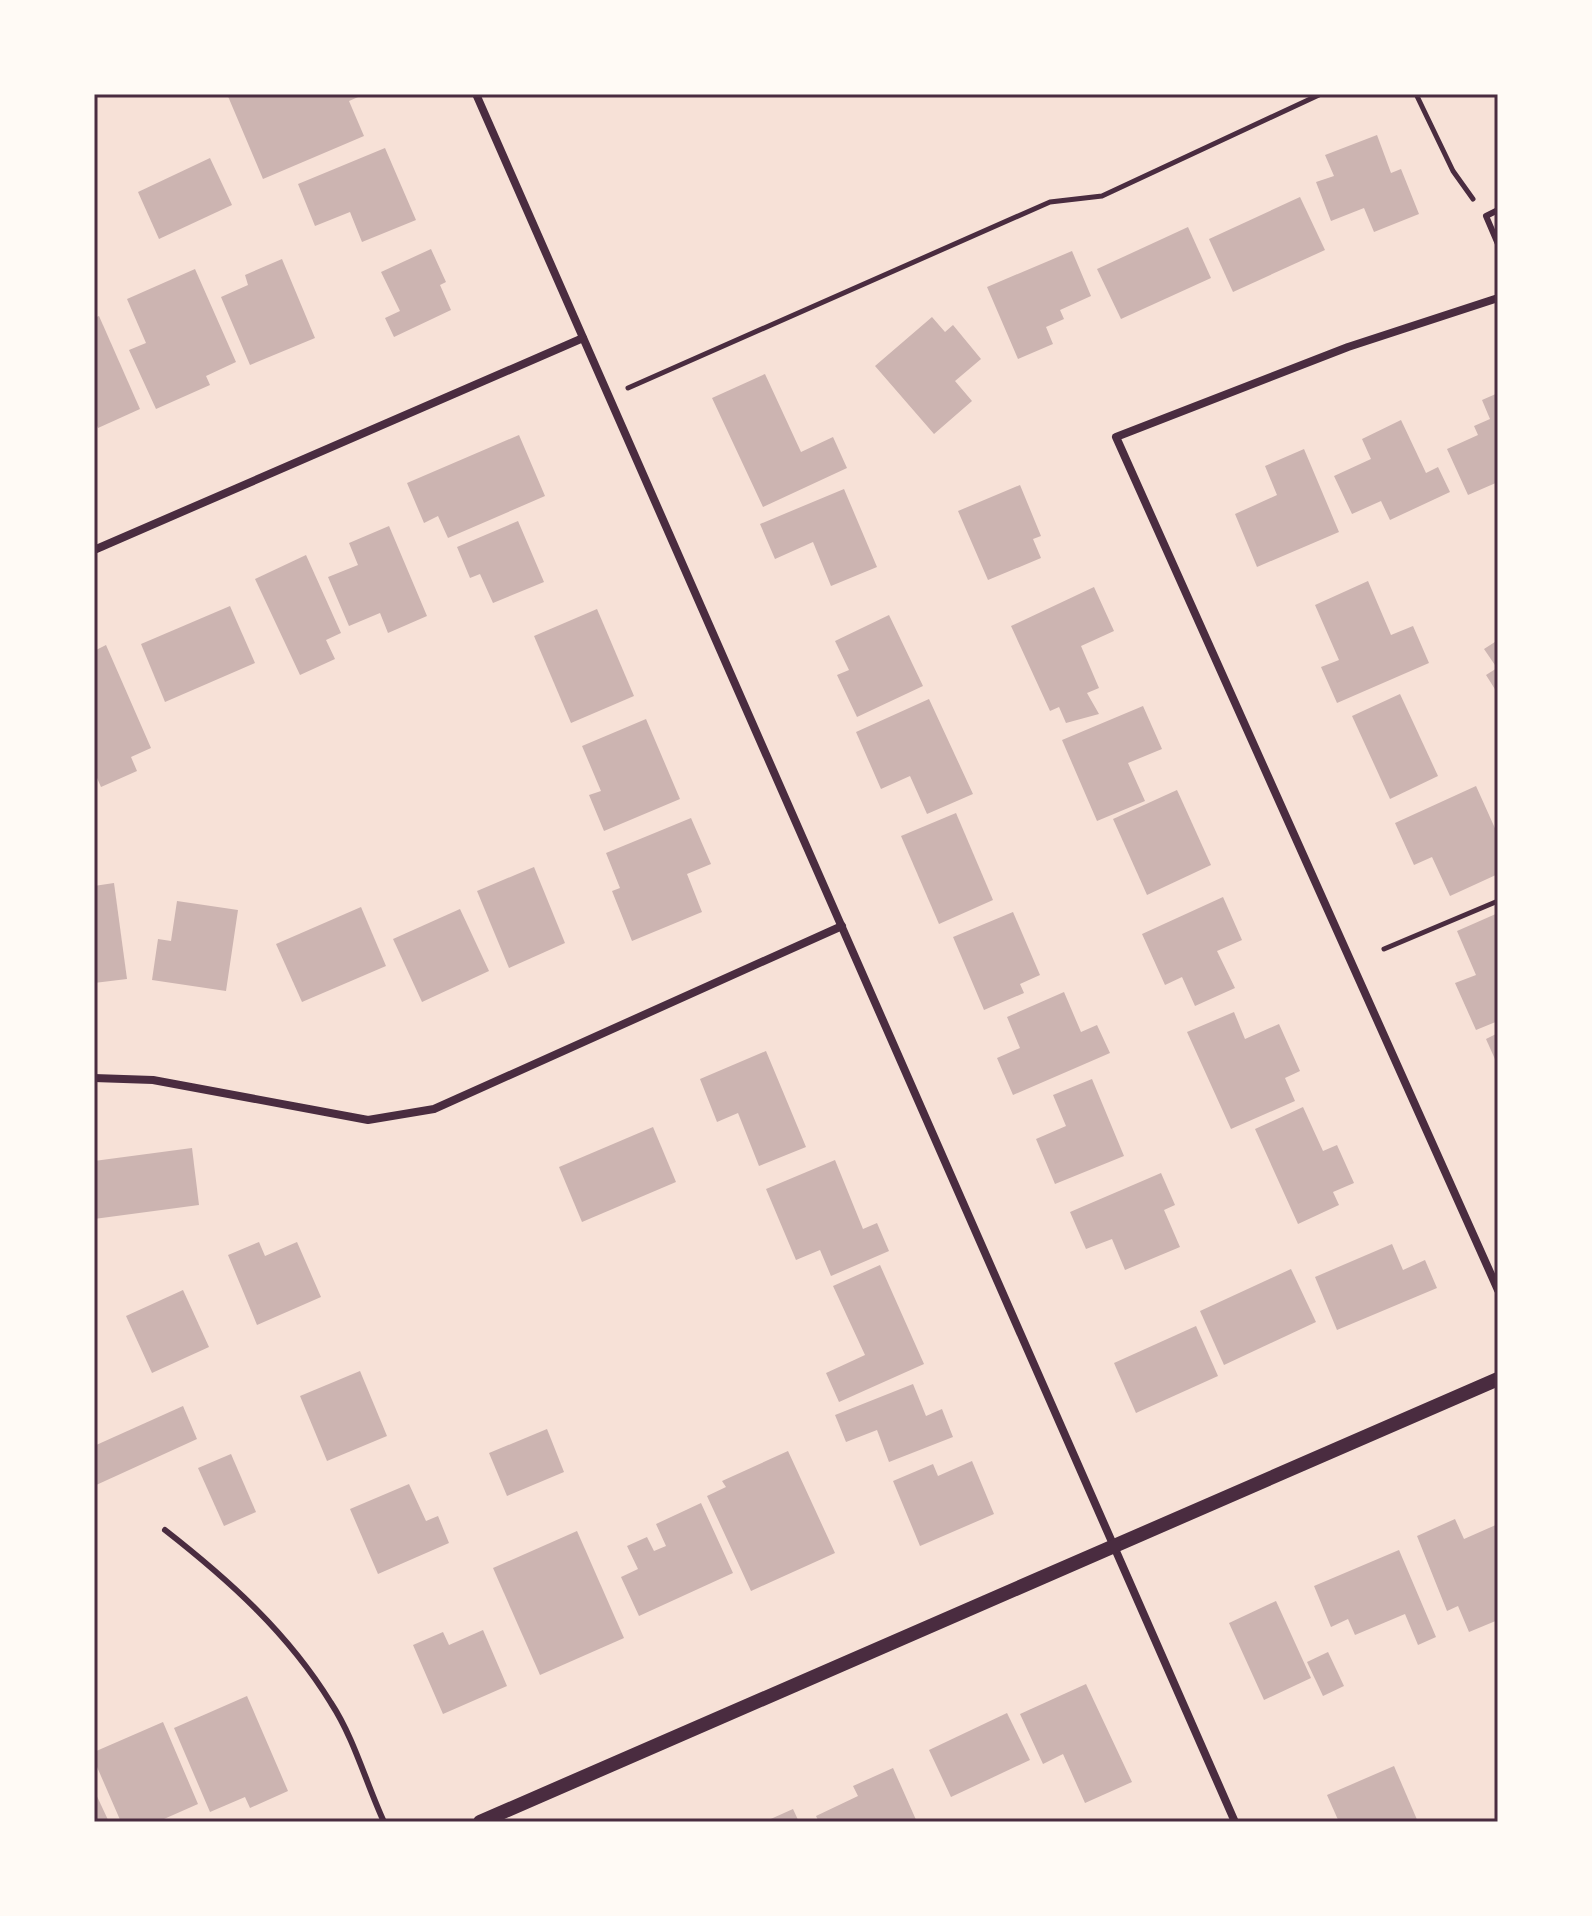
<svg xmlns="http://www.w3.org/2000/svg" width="1592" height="1916" font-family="Raleway,sans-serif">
<rect width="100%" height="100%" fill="#f7e1d7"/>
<!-- building -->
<g fill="#ccb4b1">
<path d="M227 94H365L349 101 364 136 263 179Z"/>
<path d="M1377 135 1391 173 1401 169 1419 214 1374 232 1364 208 1331 221 1316 182 1334 176 1325 155Z"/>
<path d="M385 148 416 220 362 242 350 212 315 226 298 184Z"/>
<path d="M210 158 232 205 159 239 138 192Z"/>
<path d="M1300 197 1325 250 1233 292 1209 239Z"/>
<path d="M1188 227 1211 278 1121 319 1097 269Z"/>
<path d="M431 249 446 282 440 285 451 310 394 337 385 318 400 311 381 272Z"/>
<path d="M1072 251 1091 296 1060 310 1064 319 1046 327 1053 344 1018 359 987 287Z"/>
<path d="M282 259 315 338 250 365 221 297 248 285 245 275Z"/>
<path d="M195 269 236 362 206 376 210 385 156 409 129 350 146 343 127 299Z"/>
<path d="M99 316 140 409 98 428 94 419V318Z"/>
<path d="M932 317 945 332 953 325 981 359 955 381 972 401 934 434 875 366Z"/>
<path d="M765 374 801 452 833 437 847 468 763 507 712 398Z"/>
<path d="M1498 393V482L1468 495 1447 449 1478 435 1474 426 1490 419 1482 400Z"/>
<path d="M1401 420 1426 473 1438 467 1450 492 1390 520 1381 501 1352 514 1334 476 1371 459 1362 439Z"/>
<path d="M519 435 545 496 448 538 438 516 424 523 407 483Z"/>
<path d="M1304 449 1339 532 1257 567 1235 514 1277 495 1265 466Z"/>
<path d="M1020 485 1041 536 1033 539 1041 558 988 580 958 511Z"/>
<path d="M844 489 877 567 831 586 813 542 775 559 760 524Z"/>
<path d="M518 521 544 582 493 603 480 574 470 578 457 547Z"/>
<path d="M389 526 427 616 388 633 380 613 349 626 328 577 358 565 349 543Z"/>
<path d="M306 555 341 633 326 640 335 659 300 675 255 579Z"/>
<path d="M1368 581 1391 635 1413 626 1429 663 1337 703 1321 667 1339 660 1315 605Z"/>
<path d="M1094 587 1114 631 1081 646 1099 688 1087 693 1099 714 1066 723 1059 707 1050 711 1011 626Z"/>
<path d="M230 606 255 663 165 702 141 644Z"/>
<path d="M597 609 634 696 571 723 534 636Z"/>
<path d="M889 615 923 686 857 717 837 675 849 670 835 641Z"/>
<path d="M1498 640V694L1486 675 1497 668 1484 649Z"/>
<path d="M106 645 151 748 131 757 137 771 101 787 94 771V651Z"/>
<path d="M1400 694 1438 776 1390 799 1352 716Z"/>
<path d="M929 699 973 794 927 814 910 776 881 789 856 732Z"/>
<path d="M1143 706 1162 749 1128 763 1145 801 1097 821 1062 740Z"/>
<path d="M646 719 680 799 604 831 589 795 601 791 582 746Z"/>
<path d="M1476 786 1498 835V874L1450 896 1432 857 1414 865 1395 823Z"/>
<path d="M1177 790 1211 865 1147 895 1113 819Z"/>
<path d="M956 813 993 900 939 924 901 836Z"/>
<path d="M691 818 711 864 687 874 702 912 632 941 612 891 620 888 606 853Z"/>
<path d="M534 867 565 943 509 968 477 891Z"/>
<path d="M114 883 127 979 94 983V886Z"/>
<path d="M1223 897 1242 940 1217 951 1235 988 1195 1006 1182 977 1165 985 1142 934Z"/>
<path d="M177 901 238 910 226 991 152 980 158 939 171 941Z"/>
<path d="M361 907 386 966 302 1002 276 944Z"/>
<path d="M460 909 489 971 422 1002 393 939Z"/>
<path d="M1013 912 1040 975 1020 984 1024 993 984 1010 953 937Z"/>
<path d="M1498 913V1021L1476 1030 1455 983 1476 975 1457 931Z"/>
<path d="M1064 992 1081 1032 1097 1025 1110 1053 1013 1095 997 1058 1020 1048 1007 1017Z"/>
<path d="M1234 1012 1245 1039 1279 1024 1300 1071 1285 1078 1295 1101 1231 1129 1187 1032Z"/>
<path d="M1498 1033V1066L1486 1039Z"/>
<path d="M766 1051 806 1147 759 1166 738 1113 717 1122 700 1079Z"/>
<path d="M1092 1079 1124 1156 1055 1184 1036 1139 1066 1126 1053 1095Z"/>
<path d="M1303 1107 1323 1151 1337 1145 1354 1183 1333 1192 1339 1205 1298 1224 1255 1129Z"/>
<path d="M653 1127 676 1182 582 1222 559 1167Z"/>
<path d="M192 1148 199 1205 94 1219V1161Z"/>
<path d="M835 1160 863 1229 877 1223 889 1251 831 1276 820 1250 796 1260 766 1189Z"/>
<path d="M1161 1173 1175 1205 1164 1210 1180 1247 1125 1270 1112 1239 1086 1249 1070 1212Z"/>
<path d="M259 1242 265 1256 297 1242 321 1297 257 1325 228 1255Z"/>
<path d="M1392 1244 1403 1270 1425 1260 1437 1288 1337 1330 1315 1277Z"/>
<path d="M880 1265 924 1364 839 1402 826 1373 865 1355 833 1286Z"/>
<path d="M1291 1269 1316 1322 1224 1365 1200 1311Z"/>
<path d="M183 1290 209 1347 152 1373 126 1316Z"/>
<path d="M1196 1326 1218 1376 1136 1413 1114 1363Z"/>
<path d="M360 1371 387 1436 327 1461 300 1396Z"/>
<path d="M913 1384 926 1416 942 1409 953 1437 889 1462 877 1430 846 1442 835 1415Z"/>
<path d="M183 1406 197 1439 94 1486V1446Z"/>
<path d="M547 1429 564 1472 507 1496 489 1453Z"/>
<path d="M788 1451 835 1553 751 1591 707 1496 726 1487 722 1481Z"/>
<path d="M231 1454 256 1512 224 1526 198 1468Z"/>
<path d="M972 1461 994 1514 920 1546 893 1481 933 1464 938 1476Z"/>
<path d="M409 1484 426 1521 438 1516 449 1543 378 1574 350 1509Z"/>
<path d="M701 1503 733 1573 639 1616 621 1577 638 1569 627 1546 647 1537 654 1551 666 1546 656 1524Z"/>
<path d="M1455 1519 1464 1539 1498 1524V1620L1469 1632 1458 1606 1447 1611 1417 1536Z"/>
<path d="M577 1531 624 1638 540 1675 493 1568Z"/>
<path d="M1399 1550 1436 1637 1418 1645 1405 1614 1355 1635 1348 1619 1331 1627 1314 1586Z"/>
<path d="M1276 1601 1311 1678 1264 1700 1229 1623Z"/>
<path d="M483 1630 507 1686 443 1714 413 1645 443 1632 449 1645Z"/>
<path d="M1328 1652 1344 1686 1323 1696 1307 1662Z"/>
<path d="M1086 1684 1132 1782 1085 1803 1063 1754 1043 1764 1020 1714Z"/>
<path d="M247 1696 288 1791 250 1808 245 1797 210 1812 174 1728Z"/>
<path d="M1007 1713 1030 1760 951 1797 929 1750Z"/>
<path d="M163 1722 198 1804 164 1819 165 1822H121L94 1760V1752Z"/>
<path d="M1394 1766 1418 1822H1339L1327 1795Z"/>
<path d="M893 1768 917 1822H819L816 1816 858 1796 853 1786Z"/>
<path d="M94 1790 109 1822H94Z"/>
<path d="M793 1809 799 1822H764Z"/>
</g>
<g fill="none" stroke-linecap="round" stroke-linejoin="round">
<!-- path -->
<g stroke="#4a2c40" stroke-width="5">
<path d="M1416 94 1453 171 1473 199"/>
<path d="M628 388 1050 202 1102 196 1321 94"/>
<path d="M1384 949 1498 901"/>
</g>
<!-- service -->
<g stroke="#4a2c40" stroke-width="6">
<path d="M1498 210 1486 216 1498 244"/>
<path d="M165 1530C229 1580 288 1633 331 1703 354 1738 366 1783 384 1822"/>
</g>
<!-- minor -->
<g stroke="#4a2c40" stroke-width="8">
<path d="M476 94 1235 1822"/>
<path d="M1498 298 1348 347 1116 437 1498 1290"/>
<path d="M94 550 583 338"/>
<path d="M94 1078 153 1080 368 1120 434 1109 842 926"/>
</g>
<!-- tertiary -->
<path stroke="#4a2c40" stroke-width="14" d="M480 1822 1498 1379"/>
</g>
<!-- border -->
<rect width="1592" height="1916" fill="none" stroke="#fffaf5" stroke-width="192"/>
<rect x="96" y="96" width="1400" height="1724" fill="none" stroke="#4a2c40" stroke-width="3"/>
</svg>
